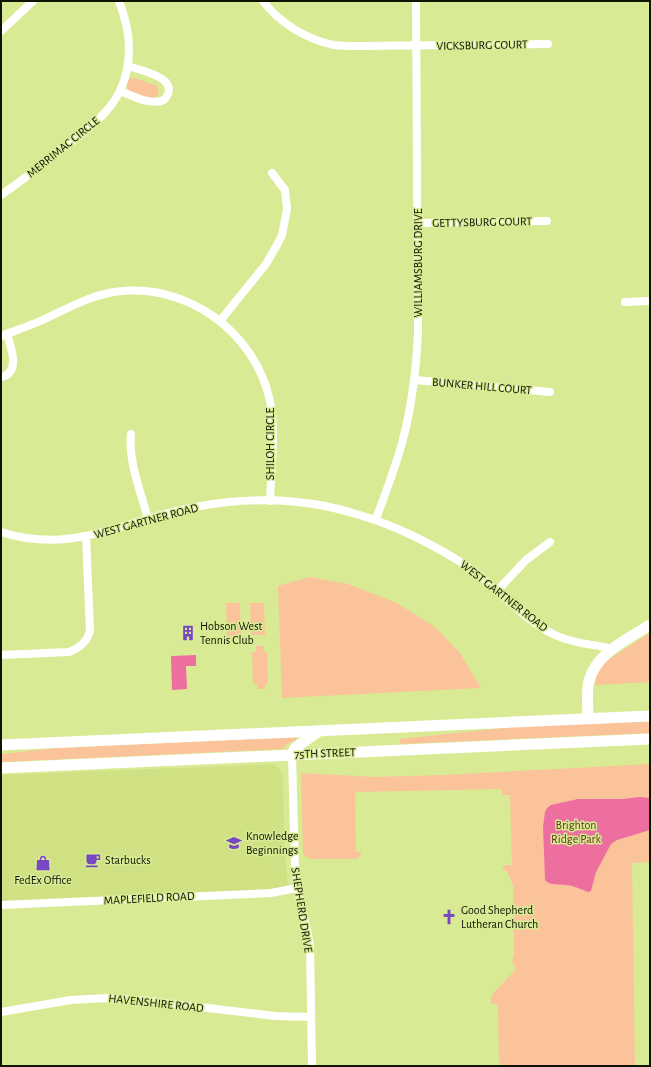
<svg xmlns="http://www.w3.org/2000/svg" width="651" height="1067" font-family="'Alegreya Sans',sans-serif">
<rect width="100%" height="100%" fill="#d9ea95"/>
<!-- built -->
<path fill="#cfe183" d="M273 764 281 771 283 780 284 842 288 891 1 904V775Z"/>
<!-- green -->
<g fill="#fbc399">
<path d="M130 78H135L157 86 159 92C157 97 155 99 150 98L129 91 126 84Z"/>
<path d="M309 577 348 584 397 603 435 627 460 653 481 688 282 698 278 586Z"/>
<path d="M226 603H240L241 635 227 636Z"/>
<path d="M250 603H264L265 635H251Z"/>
<path d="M650 633V682L595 685 597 674 606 661Z"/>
<path d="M256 646H264V652H267L268 684H265V689H257V684H253L252 652H256Z"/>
<path d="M650 721V733L400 744V739L512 727Z"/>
<path d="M296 737V740L287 744 282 749 1 762V754L58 748Z"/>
<path d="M650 764V862L632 863 635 1066H503L499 1062 498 1004H491V996L516 969 512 961 514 955 513 885 508 873 502 868 505 865H512L510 795H502V789L355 792 356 852H362L359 857 356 859H310L303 854 301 773 375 777 444 775Z"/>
</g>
<!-- water -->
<g fill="#ec6f9f">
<path d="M196 655V666H186L187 689 172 690 171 656Z"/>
<path d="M640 797 650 798V830L617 840 611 844 596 872 591 891 588 892C583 890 572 885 566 885 559 884 550 886 545 880L543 827 545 812 547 808 551 805 578 799H622Z"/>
</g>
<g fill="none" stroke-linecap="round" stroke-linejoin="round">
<!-- street -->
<g stroke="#fff" stroke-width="8">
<path d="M263 1C279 23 308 40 334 45 342 46 351 46 359 46L548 44"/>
<path d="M1 31 33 1"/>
<path d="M120 91C134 96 150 106 164 100 183 78 142 71 128 66"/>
<path d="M1 195C21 182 40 166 59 151 98 122 129 101 129 48 129 31 125 17 119 1"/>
<path d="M418 223 547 221"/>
<path d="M625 302 650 301"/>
<path d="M220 321 266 264 277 245 282 235 287 209 285 190 272 173"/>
<path d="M1 336C17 330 33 325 49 317 70 307 90 296 114 292 185 281 255 331 270 401 276 429 271 471 270 501"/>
<path d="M1 377C21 373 11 347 7 334"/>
<path d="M415 380 550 392"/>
<path d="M131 434C128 462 141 492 148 519"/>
<path d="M376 519C385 494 395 469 402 443 412 407 416 371 418 333L416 1"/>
<path d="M1 532C64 552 108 529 168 513 219 500 274 496 325 506 368 515 404 529 442 551 454 558 467 565 478 574 503 595 526 621 555 635 573 644 594 644 613 649"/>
<path d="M497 591 526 560 550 542"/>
<path d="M1 655 69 652C80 648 87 642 90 631L86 536"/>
<path d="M292 754 295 868 297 888 307 929 310 946 312 1066"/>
<path d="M1 905 271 893 297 888"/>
<path d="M1 1012 71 1000 106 998 150 1001 275 1016 311 1017"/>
</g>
<!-- secondary -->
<g stroke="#fff" stroke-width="11">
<path d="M588 718C588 706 586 693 589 681 596 653 628 639 650 625"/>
<path d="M1 745 650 716"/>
<path d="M292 754 295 748 319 731"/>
<path d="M1 768 650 739"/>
</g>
</g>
<!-- icons -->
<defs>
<g id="building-bare" transform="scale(1.2)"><path d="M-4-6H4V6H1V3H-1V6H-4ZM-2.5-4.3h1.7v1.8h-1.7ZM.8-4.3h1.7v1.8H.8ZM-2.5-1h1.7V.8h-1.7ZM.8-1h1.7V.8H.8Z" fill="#7848c0" stroke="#d9ea95" stroke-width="2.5" paint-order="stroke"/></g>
<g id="school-bare" transform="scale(1.2)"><path d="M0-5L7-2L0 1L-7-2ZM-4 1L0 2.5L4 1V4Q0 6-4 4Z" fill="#7848c0" stroke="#d9ea95" stroke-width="2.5" paint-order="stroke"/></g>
<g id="cafe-bare" transform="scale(1.2)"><path d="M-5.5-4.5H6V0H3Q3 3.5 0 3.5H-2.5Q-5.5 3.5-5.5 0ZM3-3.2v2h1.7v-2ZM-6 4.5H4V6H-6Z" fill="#7848c0" stroke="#d9ea95" stroke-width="2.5" paint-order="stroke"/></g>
<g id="shop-bare" transform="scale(1.2)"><path d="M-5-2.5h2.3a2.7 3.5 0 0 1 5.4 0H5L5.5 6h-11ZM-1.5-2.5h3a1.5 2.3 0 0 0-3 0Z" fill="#7848c0" stroke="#d9ea95" stroke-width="2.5" paint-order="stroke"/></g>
<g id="church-bare" transform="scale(1.2)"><path d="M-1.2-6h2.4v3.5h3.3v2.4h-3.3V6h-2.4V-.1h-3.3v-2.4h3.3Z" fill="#7848c0" stroke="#d9ea95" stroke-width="2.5" paint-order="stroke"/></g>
</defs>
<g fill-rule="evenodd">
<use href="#building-bare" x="188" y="633"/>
<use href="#school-bare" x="234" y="843"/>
<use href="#cafe-bare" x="93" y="860"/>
<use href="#shop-bare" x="43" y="863"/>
<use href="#church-bare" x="449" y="917"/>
</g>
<g text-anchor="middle" stroke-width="3" stroke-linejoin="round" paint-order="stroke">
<!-- street labels -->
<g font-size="12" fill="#0f1300" stroke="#d9ea95">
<text transform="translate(482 45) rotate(-1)" y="4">VICKSBURG COURT</text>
<text transform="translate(63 147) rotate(-39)" y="4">MERRIMAC CIRCLE</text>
<text transform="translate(482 222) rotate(-1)" y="4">GETTYSBURG COURT</text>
<text transform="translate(418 263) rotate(-90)" y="4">WILLIAMSBURG DRIVE</text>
<text transform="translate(482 386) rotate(5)" y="4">BUNKER HILL COURT</text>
<text transform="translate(270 444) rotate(-90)" y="4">SHILOH CIRCLE</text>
<text transform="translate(146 521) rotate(-15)" y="4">WEST GARTNER ROAD</text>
<text transform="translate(504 596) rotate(38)" y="4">WEST GARTNER ROAD</text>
<text transform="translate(325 753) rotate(-2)" y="4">75TH STREET</text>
<text transform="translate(149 898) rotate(-3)" y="4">MAPLEFIELD ROAD</text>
<text transform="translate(302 910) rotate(81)" y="4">SHEPHERD DRIVE</text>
<text transform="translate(156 1003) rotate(6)" y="4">HAVENSHIRE ROAD</text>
</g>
<!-- poi labels -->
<g font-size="12" fill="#0f1300" stroke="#d9ea95" text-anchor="start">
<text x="200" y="630">Hobson West<tspan x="200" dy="14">Tennis Club</tspan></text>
<text x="246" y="840">Knowledge<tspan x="246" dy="14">Beginnings</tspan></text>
<text x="105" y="864">Starbucks</text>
<text x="43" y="884" text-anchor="middle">FedEx Office</text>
<text x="461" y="914">Good Shepherd<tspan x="461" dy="14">Lutheran Church</tspan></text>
</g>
<!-- park labels -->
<g font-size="12" fill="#613814" stroke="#d9ea95">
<text x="576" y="829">Brighton<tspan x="576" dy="14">Ridge Park</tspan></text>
</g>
</g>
<!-- border -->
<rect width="651" height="1067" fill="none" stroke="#0f1300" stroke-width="4"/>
</svg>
